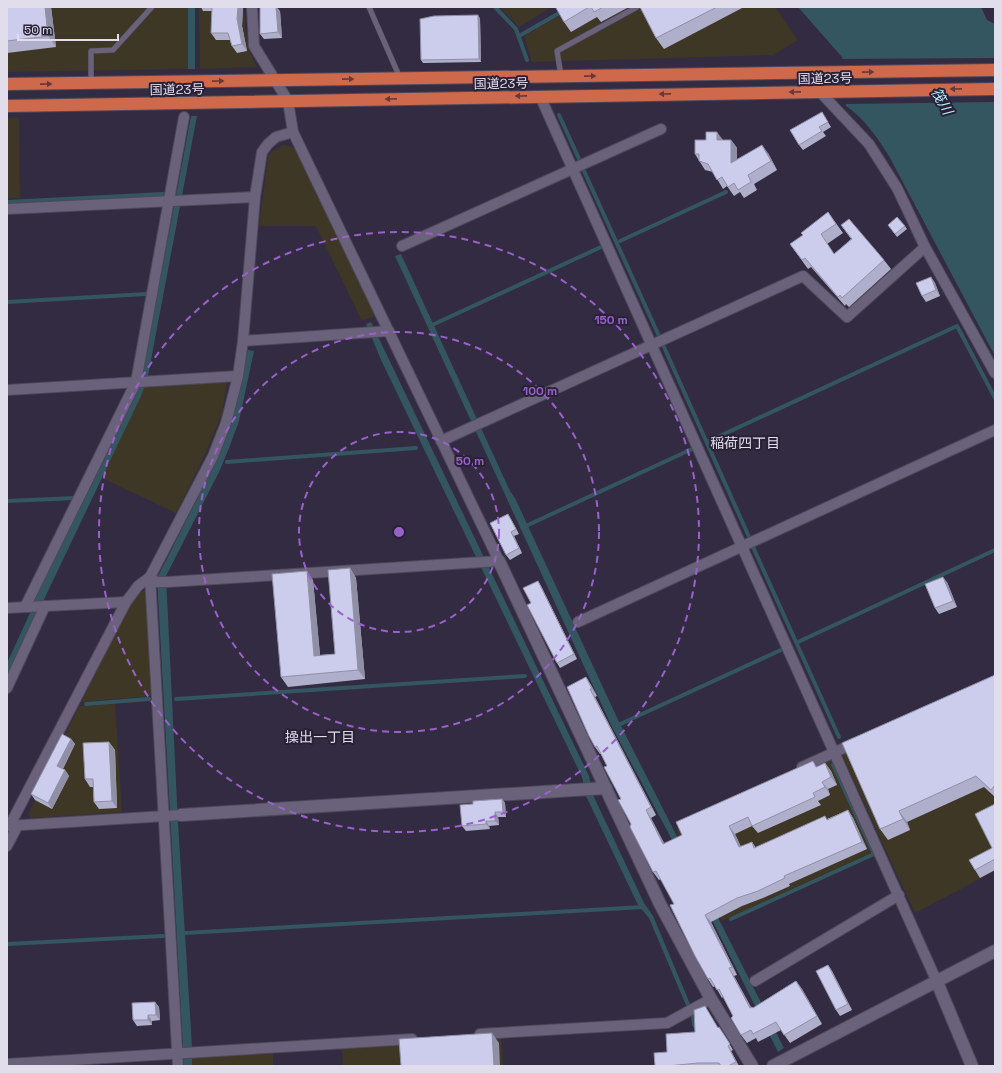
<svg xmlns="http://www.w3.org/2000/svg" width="1002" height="1073" font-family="'Space Grotesk','Noto Sans JP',sans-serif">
<rect width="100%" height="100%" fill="#332b41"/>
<!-- industrial -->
<g fill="#3e3725">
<path d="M7 7H188V69L7 72Z"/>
<path d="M199 7H244L245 28 249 51 257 67 200 69Z"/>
<path d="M500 7H552L519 27Z"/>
<path d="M575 7H775L798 40 773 55 532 62 524 36Z"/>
<path d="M7 118H19L20 198 7 199Z"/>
<path d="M283 145 290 146 296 150 375 316 362 321 316 226H259L268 158 271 152Z"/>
<path d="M227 381 222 414 206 452 176 513 102 478 145 387Z"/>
<path d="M142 591H147L152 696 81 702 132 602Z"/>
<path d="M995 686V871L915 913 843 757V753Z"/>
<path d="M115 704 122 812 31 818 28 815 79 706Z"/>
<path d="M833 759 834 763 831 765 871 853 722 921 676 830Z"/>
<path d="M501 1038 503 1066H343L342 1048Z"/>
<path d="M273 1052V1066H192V1056Z"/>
</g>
<!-- water -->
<g fill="#335660">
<rect x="188" y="7" width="7" height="62"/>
<path d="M798 7H981L987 20 995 24V356L889 156C876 136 865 119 846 106L845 72 842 57Z"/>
<path d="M191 116H197L148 376 142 394 7 677V663L30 613 34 601 137 393 142 377Z"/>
<path d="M401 254 510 491 515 498 620 724 784 1048 778 1052 670 836 612 727 395 256Z"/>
<path d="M371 322 589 776 593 795 644 903 653 916 696 1018 713 1066 692 1025 691 1017 649 918 638 905 586 796 582 777 382 362 366 324Z"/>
<path d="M248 350 254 351 239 421 229 448 220 470 166 576 178 823 192 1046V1066H184L157 578 218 458 231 426Z"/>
</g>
<!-- pier -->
<path fill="#332b41" d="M995 58V102L844 104 843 72 840 59Z"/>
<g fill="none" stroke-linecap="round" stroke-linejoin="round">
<!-- stream -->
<g stroke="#335660" stroke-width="4">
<path d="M495 7 516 29 527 60"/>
<path d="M519 36 570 7"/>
<path d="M559 115 580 161"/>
<path d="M584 171 659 336"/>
<path d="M7 202 163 194"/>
<path d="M620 241 726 192"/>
<path d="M7 302 146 294"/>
<path d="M430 326 601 247"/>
<path d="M664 347 750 539"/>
<path d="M709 441 957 326 995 398"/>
<path d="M227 462 416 448"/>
<path d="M7 501 75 498"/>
<path d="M528 525 692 449"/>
<path d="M753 547 839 737"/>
<path d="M798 642 995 550"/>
<path d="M176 699 525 676"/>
<path d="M86 704 149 699"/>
<path d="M616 726 783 649"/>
<path d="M731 919 874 854 833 765"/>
<path d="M185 933 643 907"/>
<path d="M7 944 163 936"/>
</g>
<!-- service casing -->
<g stroke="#4e485a" stroke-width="6">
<g id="service">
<path d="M369 7 400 78"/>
<path d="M561 76 557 51 637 7"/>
<path d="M91 82V51L113 50 152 7"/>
</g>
</g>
<!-- minor casing -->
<g stroke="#4e485a" stroke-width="12">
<g id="minor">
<path d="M820 92 869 144 897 188 925 247 995 373"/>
<path d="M540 96 937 982"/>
<path d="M7 209 255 197"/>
<path d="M402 246 661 129"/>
<path d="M243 341 389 331"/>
<path d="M7 390 238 376"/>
<path d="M441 441 803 276 847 317 925 247"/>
<path d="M150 577 156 582H167L499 561 293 132 288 101 254 46 252 7"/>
<path d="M150 577 178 1066"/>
<path d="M25 607 136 382 184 117"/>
<path d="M7 608 126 602"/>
<path d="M578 622 995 430"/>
<path d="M7 688 45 606"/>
<path d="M802 767 855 743"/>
<path d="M10 825 126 602 138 586 150 577 213 456 226 423 238 376 243 341 255 197 262 152 268 144 276 137 293 132"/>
<path d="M7 826 181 815"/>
<path d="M7 846 18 825"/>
<path d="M755 981 899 895"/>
<path d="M480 1034 667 1023 711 999"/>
<path d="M7 1064 412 1039"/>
</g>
</g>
<!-- tertiary casing -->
<g stroke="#4e485a" stroke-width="14">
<g id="tertiary">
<path d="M499 561 660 904 711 999 752 1066"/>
<path d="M181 815 606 788"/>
<path d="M937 982 972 1066"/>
<path d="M773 1066 995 951"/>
</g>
</g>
<!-- trunk casing -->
<g stroke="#4e485a" stroke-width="14">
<g id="trunk">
<path d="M7 84 995 70"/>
<path d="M7 106 995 89"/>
</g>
</g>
<!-- service -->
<use href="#service" stroke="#6a627a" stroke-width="5"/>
<!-- minor -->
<use href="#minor" stroke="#6a627a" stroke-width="10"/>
<!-- tertiary -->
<use href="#tertiary" stroke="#6a627a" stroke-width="12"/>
<!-- trunk -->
<use href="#trunk" stroke="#ce694b" stroke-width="12"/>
</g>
<!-- wall -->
<g fill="#afafcb">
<path d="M7 7H51L56 47 7 53Z"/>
<path d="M201 7H243L242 26 247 51 237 53 232 46 230 40H216L211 33 212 11H203Z"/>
<path d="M557 7H629L601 22 597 17 571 32 564 22Z"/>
<path d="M640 7H744L664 49 656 38Z"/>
<path d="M280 11 282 38 264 39 260 34Z"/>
<path d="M480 18 481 62 423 63 421 60Z"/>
<path d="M822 112 831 127 823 132 826 136 803 150 799 145Z"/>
<path d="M722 140H731L737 148V159L768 153 777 170 754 184 757 190 744 198 740 192 734 196 727 186 723 189 713 172 705 170 695 154Z"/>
<path d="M828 212 843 233 827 244 834 254 851 239 841 225 884 260 891 269 849 307 846 304 845 306 811 267 808 269 790 244 803 235Z"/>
<path d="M888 225 905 226 907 229 897 237Z"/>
<path d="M931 277 935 283 940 296 926 302 922 296Z"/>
<path d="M511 519 519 534 514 536 522 553 510 560 506 555Z"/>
<path d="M350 568 356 578 365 679 288 687 281 677 313 580 320 655 335 654Z"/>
<path d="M538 581 541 586 577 659 560 668 557 663 531 603Z"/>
<path d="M947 582 957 607 939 614 935 608Z"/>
<path d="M995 675V797L984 787 907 822 910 830 888 840 880 829Z"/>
<path d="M586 677 591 685 597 696 595 697 656 815 651 818 664 844 817 767 825 763 831 771 837 785 828 789 830 795 818 801 821 805 758 833 752 826 735 834 741 847 752 842 756 848 827 819 848 810 853 818 867 849 789 884 790 886 763 898 742 906 711 922 737 975 734 976 751 1007 753 1008 796 981 802 989 822 1024 790 1043 781 1030 758 1042 756 1038 747 1043 741 1035 733 1016 723 997 722 998 715 986 713 987 708 979 674 904 661 879 659 880 653 872 631 824 607 766 601 754H600L595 747Z"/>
<path d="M71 739 75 744 63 769 65 770 69 776 52 809 35 800 31 794Z"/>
<path d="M109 742 115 750 117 808 99 809 94 802 93 787H90L85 779Z"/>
<path d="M502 799 505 803 506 817H498L499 825 489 826 490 829 466 831 462 826 473 804Z"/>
<path d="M995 804V870L980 878 975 870 992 848Z"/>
<path d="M828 965 832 971 852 1010 840 1016 836 1010Z"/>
<path d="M155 1002 159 1007 160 1020 152 1021V1025L137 1026 133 1020Z"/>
<path d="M705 1006 718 1028 723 1033 733 1050 731 1051 739 1066H655L667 1052 695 1032Z"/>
</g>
<!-- shaded-wall -->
<g fill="#8f8fa5">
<path d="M45 7H51L56 47 48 36Z"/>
<path d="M238 7H243L242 26 247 51 242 44 237 19Z"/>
<path d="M276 7H277L280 11 282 38 278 32Z"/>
<path d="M478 15 480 18 481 62 479 59Z"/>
<path d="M717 132 723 140H717Z"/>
<path d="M731 140 737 148V171L731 163Z"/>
<path d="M762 145 768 153 777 170 771 161Z"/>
<path d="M931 277 935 283 940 296 936 290Z"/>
<path d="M511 532 514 536 522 553 519 548Z"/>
<path d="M350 568 356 578 365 679 358 670Z"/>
<path d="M307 571 313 580 321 666 314 656Z"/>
<path d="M943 577 947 582 957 607 953 601Z"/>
<path d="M538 581 541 586 577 659 574 654Z"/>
<path d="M586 677 591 685 597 696 592 689Z"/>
<path d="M590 689 595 697 656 815 651 807Z"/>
<path d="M71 739 75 744 61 772 57 766Z"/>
<path d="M109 742 115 750 117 808 112 801Z"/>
<path d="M825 763 831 771 837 785 831 777Z"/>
<path d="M65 770 69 776 52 809 48 803Z"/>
<path d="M822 782 828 789 830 795 825 787Z"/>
<path d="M502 799 505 803 506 817 503 812Z"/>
<path d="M646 810 651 818 669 852 663 844Z"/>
<path d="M848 810 853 818 867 849 862 842Z"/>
<path d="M899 811 907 822 910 830 903 819Z"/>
<path d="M495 812 498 817 499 825 495 821Z"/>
<path d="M486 821 489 826 490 829 486 824Z"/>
<path d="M729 826 735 834 745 855 739 847Z"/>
<path d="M705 915 711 922 737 975 732 967Z"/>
<path d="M828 965 832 971 852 1010 848 1004Z"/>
<path d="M729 968 734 976 755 1016 750 1008Z"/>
<path d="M796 981 802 989 822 1024 817 1016Z"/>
<path d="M155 1002 159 1007 160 1020 156 1015Z"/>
<path d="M148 1015 152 1021V1025L148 1020Z"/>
<path d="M492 1033 499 1043 500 1066H494Z"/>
<path d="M728 1046 731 1051 739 1066 736 1062Z"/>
</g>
<!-- building -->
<g fill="#ccccec" stroke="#8f8fa5">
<path d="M7 7H45L48 36 7 41Z"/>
<path d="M212 7H238L237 19 242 44 232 46 228 33H211Z"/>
<path d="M260 7H276L278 32 260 34Z"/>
<path d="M557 7H589L564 22 556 8Z"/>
<path d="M591 7H603L594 12Z"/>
<path d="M640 7H717L656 38Z"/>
<path d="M478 15 479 59 421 60 420 19 434 16Z"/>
<path d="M822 112 828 122 819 127 822 131 799 145 790 130Z"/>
<path d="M706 132H717V140H731V163L762 145 771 161 748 175 751 182 738 190 734 183 728 187 722 177 717 180 708 164 699 161V154H695V140H706Z"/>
<path d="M828 212 836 224 821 234 834 254 852 239 841 225 849 219 884 260 842 298 840 295 838 297 805 258 802 260 790 244 803 235 801 233Z"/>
<path d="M897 217 905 226 895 234 888 225Z"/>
<path d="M931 277 936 290 922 296 916 283Z"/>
<path d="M508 514 516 529 511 532 519 548 506 555 490 523Z"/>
<path d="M350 568 358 670 281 677 272 574 307 571 314 656 335 654 328 570Z"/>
<path d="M943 577 953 601 935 608 925 584Z"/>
<path d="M538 581 574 654 557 663 527 605 531 603 523 588Z"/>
<path d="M995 675V785L991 790 976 776 899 811 903 819 880 829 842 743Z"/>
<path d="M586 677 592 689H590L651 807 646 810 663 844 682 835 676 822 813 761 816 767 825 763 831 777 822 782 825 787 813 793 815 797 752 826 748 817 729 826 739 847 752 842 754 848 825 816 827 820 848 810 862 842 784 876 785 878 758 891 737 898 705 915 732 967 729 968 750 1008 752 1007 753 1008 796 981 817 1016 784 1035 776 1022 753 1034 751 1030 741 1035 731 1018 733 1016 719 989 717 990 710 978 708 979 695 956 670 905 674 904 656 871 653 872 630 827 631 824 618 800 621 799 604 767 607 766 597 746 595 747 589 736 567 687Z"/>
<path d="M62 734 71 739 57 766 65 770 48 803 31 794Z"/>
<path d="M109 742 112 801 94 802 93 779H85L83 743Z"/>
<path d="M502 799 503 812H495V821H486V824L462 826 460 805 473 804V801Z"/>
<path d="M995 804V859L975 870 969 860 992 848 975 814Z"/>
<path d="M828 965 848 1004 836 1010 816 971Z"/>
<path d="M155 1002 156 1015H148V1020H133L132 1003Z"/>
<path d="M705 1006 718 1028 719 1027 730 1044 728 1046 736 1062 728 1066H721L719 1063H698L668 1066H655L654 1053 667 1052 666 1034 695 1032 694 1010Z"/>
<path d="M492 1033 494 1066H401L399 1039Z"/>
</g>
<!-- one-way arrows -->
<defs><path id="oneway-solid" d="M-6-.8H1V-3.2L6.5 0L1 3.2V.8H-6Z"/></defs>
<g fill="#633a3d">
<use href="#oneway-solid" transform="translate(868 72) rotate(-1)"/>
<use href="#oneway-solid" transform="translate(590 76) rotate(-1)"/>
<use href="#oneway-solid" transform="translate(348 79) rotate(-1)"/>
<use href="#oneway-solid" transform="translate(218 81) rotate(-1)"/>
<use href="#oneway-solid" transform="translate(46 84) rotate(-1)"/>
<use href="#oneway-solid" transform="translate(956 89) rotate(179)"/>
<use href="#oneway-solid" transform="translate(795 92) rotate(179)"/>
<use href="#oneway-solid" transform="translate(665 94) rotate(179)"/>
<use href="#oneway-solid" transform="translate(521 96) rotate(179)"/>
<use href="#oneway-solid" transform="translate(391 99) rotate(179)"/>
</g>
<!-- distance rings -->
<g fill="none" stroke="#9a61cc" stroke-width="2" stroke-dasharray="7 5">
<circle cx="399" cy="532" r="100"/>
<circle cx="399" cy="532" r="200"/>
<circle cx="399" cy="532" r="300"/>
</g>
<g text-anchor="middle" stroke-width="4" stroke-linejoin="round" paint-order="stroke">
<!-- street labels -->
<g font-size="13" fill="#e1ddeb" stroke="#292136">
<text transform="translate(825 78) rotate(-1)" y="5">国道23号</text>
<text transform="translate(501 83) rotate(-1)" y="5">国道23号</text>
<text transform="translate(177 89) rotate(-1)" y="5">国道23号</text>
</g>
<!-- water labels -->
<g font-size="14" font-style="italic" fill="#b5ebfb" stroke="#292136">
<text transform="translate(942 101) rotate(61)" y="5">筏川</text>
</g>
<!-- neighbourhood labels -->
<g font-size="14" fill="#e1ddeb" stroke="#292136">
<text x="745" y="448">稲荷四丁目</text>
<text x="320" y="742">操出一丁目</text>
</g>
</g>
<circle cx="399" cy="532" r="6" fill="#9a61cc" stroke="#292136" stroke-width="2"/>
<g font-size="12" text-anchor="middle" font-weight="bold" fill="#9a61cc" stroke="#292136" stroke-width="4" stroke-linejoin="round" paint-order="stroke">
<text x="611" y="324">150 m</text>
<text x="540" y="395">100 m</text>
<text x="470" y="465">50 m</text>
</g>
<!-- border -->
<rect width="1002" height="1073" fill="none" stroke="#e1ddeb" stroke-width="16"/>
<!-- scale -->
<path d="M18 34v6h100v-6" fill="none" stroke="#e1ddeb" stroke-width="2"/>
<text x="24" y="34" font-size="12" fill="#e1ddeb" stroke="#292136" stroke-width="3" paint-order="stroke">50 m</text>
</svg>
